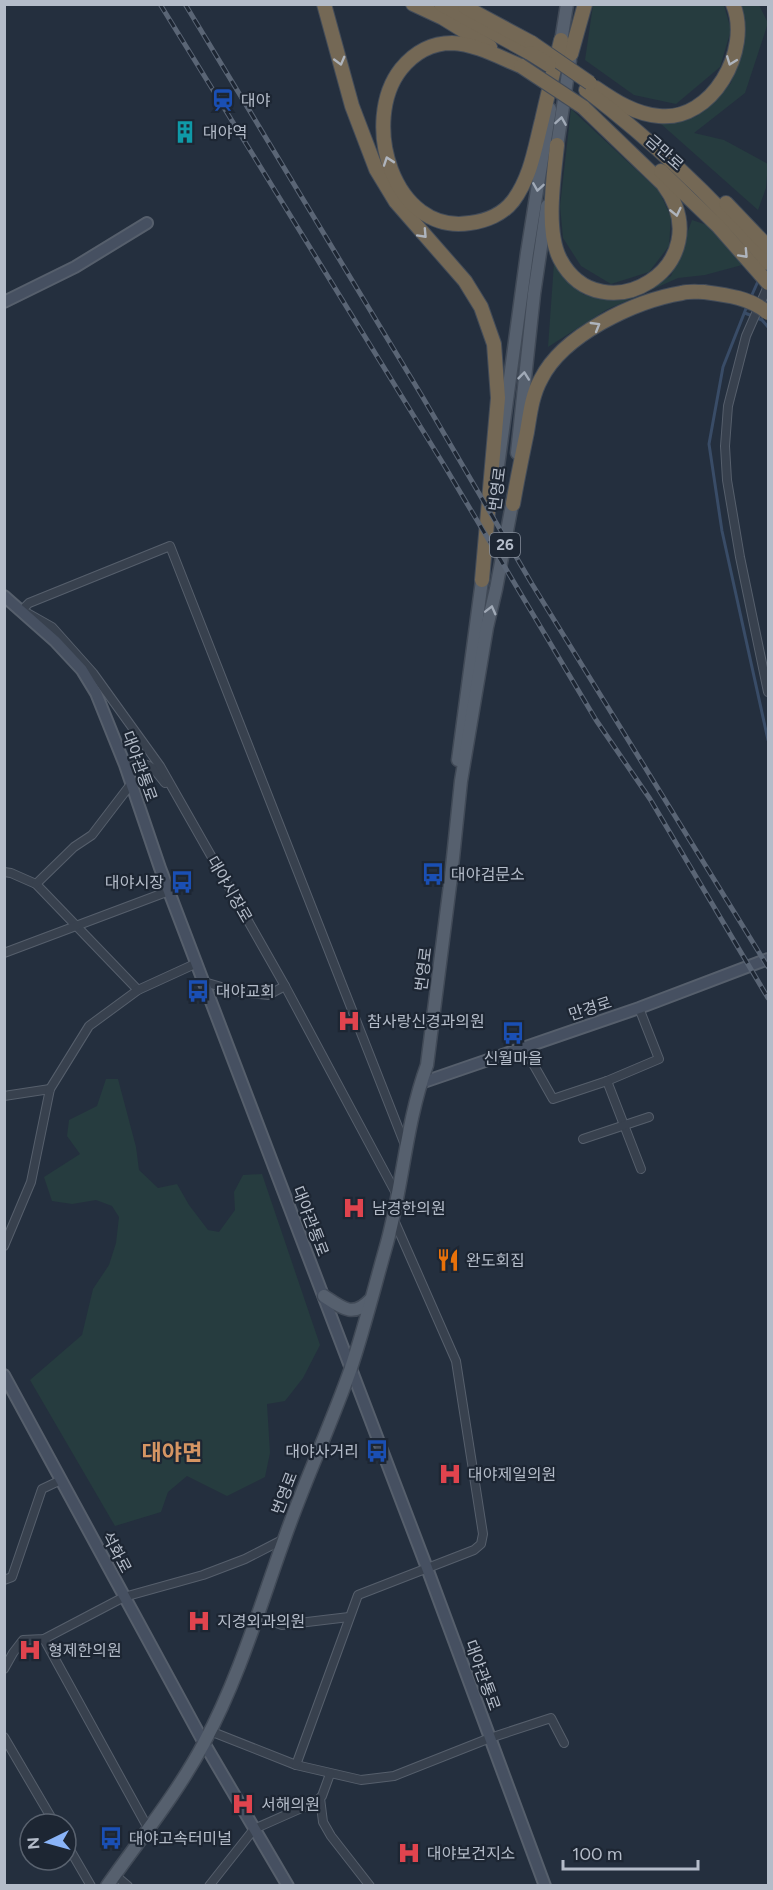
<svg xmlns="http://www.w3.org/2000/svg" width="773" height="1890" font-family="Figtree,'Noto Sans KR',sans-serif">
<rect width="100%" height="100%" fill="#242f3e"/>
<!-- green -->
<g fill="#263c3f">
<path d="M593 5H724L731 30 720 67 676 104 634 95 585 60Z"/>
<path d="M738 5H759L768 23 745 93 694 133 724 140 768 164 766 188 758 210 661 124 697 116 731 83 744 24Z"/>
<path d="M571 109 659 191 671 217 669 246 649 272 611 284 581 266 563 238 560 206Z"/>
<path d="M692 220 707 225 742 265 705 275 678 278 606 310 548 347 554 263 584 295 630 296 671 276Z"/>
<path d="M106 1079H118L136 1147 139 1170 158 1188 177 1184 189 1205 208 1230 219 1232 235 1210 234 1192 243 1175 262 1174 320 1345 303 1378 285 1401 267 1404 270 1453 265 1477 227 1496 187 1476 168 1492 161 1512 115 1526 30 1380 82 1335 93 1289 109 1265 116 1243 119 1217 112 1206 96 1200 72 1204 52 1201 44 1177 80 1154 67 1136 69 1120 97 1106Z"/>
</g>
<g fill="none" stroke-linecap="round" stroke-linejoin="round">
<!-- stream -->
<g stroke="#394c67" stroke-width="3">
<path d="M751 297 759 279"/>
<path d="M747 306 723 367 709 444 722 531 768 740"/>
<path d="M745 313 762 320 768 327"/>
</g>
<!-- street casing -->
<g stroke="#565f6c" stroke-width="10">
<g id="street">
<path d="M768 286 746 336 728 406 725 446 727 480 740 557 768 692"/>
<path d="M125 765C149 761 151 765 165 783"/>
<path d="M4 872 11 873 36 884 138 990"/>
<path d="M36 884 74 847 92 835 131 784"/>
<path d="M4 953 169 891"/>
<path d="M204 982 239 992 268 995 285 986"/>
<path d="M523 1046 553 1099 607 1081 659 1059 639 1008"/>
<path d="M607 1081 641 1169"/>
<path d="M4 1096 50 1089"/>
<path d="M583 1139 649 1117"/>
<path d="M398 1197 285 986 160 766 93 673 52 627 22 610 29 603 170 546 405 1145"/>
<path d="M4 1246 31 1182 50 1089 89 1026 138 990 197 963"/>
<path d="M4 1580 12 1577 42 1489 61 1480"/>
<path d="M257 1615 282 1625 349 1617"/>
<path d="M44 1639 148 1828"/>
<path d="M4 1669 13 1653 23 1640 44 1639 124 1597 203 1575 245 1559 284 1539"/>
<path d="M210 1731 296 1765 361 1780 394 1776 490 1738 551 1718 564 1743"/>
<path d="M4 1737 55 1824"/>
<path d="M296 1765 358 1595 474 1550 481 1544 483 1534 456 1361 394 1220"/>
<path d="M320 1798 323 1822 331 1836 370 1886"/>
<path d="M66 1843 91 1886"/>
<path d="M115 1875 128 1886"/>
<path d="M209 1886 254 1829 315 1802 322 1796 330 1774"/>
</g>
</g>
<!-- secondary casing -->
<g stroke="#565f6c" stroke-width="14">
<g id="secondary">
<path d="M4 302 75 267 147 223"/>
<path d="M4 596 55 641 82 670 96 693 125 765 160 868 427 1568 545 1886"/>
<path d="M421 1083 639 1008 768 959"/>
<path d="M4 1375 204 1743 288 1886"/>
</g>
</g>
<!-- primary casing -->
<g stroke="#414a57" stroke-width="15">
<g id="primary">
<path d="M560 48 567 4"/>
<path d="M556 153 570 60"/>
<path d="M517 453 534 294 547 206"/>
<path d="M498 466 527 253 550 109"/>
<path d="M458 760 483 573"/>
<path d="M324 1296C342 1308 353 1318 370 1300"/>
<path d="M107 1886C140 1839 177 1794 204 1743 239 1678 260 1606 285 1537 305 1480 331 1425 351 1368 364 1329 374 1289 385 1250 403 1189 405 1125 427 1065L451 877 461 781 487 627 496 589 514 494"/>
</g>
</g>
<!-- highway casing -->
<g stroke="#434c59" stroke-width="16">
<g id="highway">
<path d="M324 4 352 106 376 169 396 202 465 281 481 307 494 344 498 398 482 580"/>
<path d="M413 4 443 18 490 47"/>
<path d="M441 4 530 53"/>
<path d="M465 7 532 43"/>
<path d="M571 54 585 4"/>
<path d="M521 66C499 57 476 44 452 43 431 43 414 53 401 69 360 121 393 235 470 223 486 221 503 214 513 201 531 177 535 147 542 120 548 93 555 66 561 40"/>
<path d="M596 88C615 101 635 114 659 116 712 122 752 50 733 4"/>
<path d="M586 90C652 141 715 198 768 263"/>
<path d="M557 145C554 176 545 230 560 259 601 337 724 266 663 184L583 107"/>
<path d="M661 171 718 226 768 283"/>
<path d="M726 203 768 247"/>
<path d="M513 504C517 480 522 456 527 432 530 414 532 395 541 379 563 335 634 301 682 293 689 291 697 292 704 292"/>
</g>
</g>
<!-- street -->
<use href="#street" stroke="#38414e" stroke-width="8"/>
<!-- secondary -->
<use href="#secondary" stroke="#465061" stroke-width="10"/>
<!-- primary -->
<use href="#primary" stroke="#56606e" stroke-width="12"/>
<!-- highway -->
<use href="#highway" stroke="#746855" stroke-width="14"/>
<!-- rail casing -->
<g stroke="#5a6575" stroke-width="5">
<g id="rail">
<path d="M160 4 444 465 596 720 650 799 768 998"/>
<path d="M185 4 422 396 532 584 768 967"/>
</g>
</g>
<!-- rail -->
<use href="#rail" stroke="#1d2633" stroke-width="3" stroke-dasharray="9" stroke-linecap="butt"/>
<!-- highway-bridge casing -->
<g stroke="#434c59" stroke-width="16" stroke-linecap="butt">
<g id="highway-bridge">
<path d="M532 43 590 83"/>
<path d="M530 53 549 65"/>
<path d="M521 66 583 107"/>
<path d="M704 292C727 295 751 298 768 313"/>
</g>
</g>
<!-- highway-bridge -->
<use href="#highway-bridge" stroke="#746855" stroke-width="14"/>
</g>
<!-- one-way arrows -->
<defs><path id="oneway-chevron" d="M-2-3.5L2.5 0L-2 3.5" fill="none" stroke-width="1.6" stroke-linecap="round" stroke-linejoin="round" transform="scale(1.5)"/></defs>
<g stroke="#aeb4bd">
<use href="#oneway-chevron" transform="translate(340 61) rotate(75)"/>
<use href="#oneway-chevron" transform="translate(731 61) rotate(111)"/>
<use href="#oneway-chevron" transform="translate(388 161) rotate(-109)"/>
<use href="#oneway-chevron" transform="translate(676 212) rotate(77)"/>
<use href="#oneway-chevron" transform="translate(423 234) rotate(47)"/>
<use href="#oneway-chevron" transform="translate(744 254) rotate(47)"/>
<use href="#oneway-chevron" transform="translate(596 326) rotate(-30)"/>
</g>
<g stroke="#a1aab7">
<use href="#oneway-chevron" transform="translate(561 121) rotate(-81)"/>
<use href="#oneway-chevron" transform="translate(538 187) rotate(99)"/>
<use href="#oneway-chevron" transform="translate(524 376) rotate(-84)"/>
<use href="#oneway-chevron" transform="translate(491 610) rotate(-76)"/>
</g>
<!-- icons -->
<defs>
<g id="station-bare" transform="scale(1.8)"><path d="M-3-6H3Q5-6 5-4V2Q5 4 3 4L4.5 6H3L1.5 4h-3L-3 6H-4.5L-3 4Q-5 4-5 2V-4Q-5-6-3-6ZM-3.5-4v3h7v-3ZM-3.5 1v1.5H-2V1ZM2 1v1.5H3.5V1Z" fill="#1a4fb4" stroke="#1d2633" stroke-width="2.5" paint-order="stroke"/></g>
<g id="building-bare" transform="scale(1.8)"><path d="M-4-6H4V6H1V3H-1V6H-4ZM-2.5-4.3h1.7v1.8h-1.7ZM.8-4.3h1.7v1.8H.8ZM-2.5-1h1.7V.8h-1.7ZM.8-1h1.7V.8H.8Z" fill="#0f9aa8" stroke="#1d2633" stroke-width="2.5" paint-order="stroke"/></g>
<g id="bus-bare" transform="scale(1.8)"><path d="M-5-6H5V4H4V6H2V4H-2V6H-4V4H-5ZM-3.5-4V0h7V-4ZM-3.5 1.2v1.5H-2V1.2ZM2 1.2v1.5H3.5V1.2Z" fill="#1a4fb4" stroke="#1d2633" stroke-width="2.5" paint-order="stroke"/></g>
<g id="hospital-bare" transform="scale(1.8)"><path d="M-5-5h3v3.5h4V-5h3V5h-3V1.5h-4V5h-3Z" fill="#e0444e" stroke="#1d2633" stroke-width="2.5" paint-order="stroke"/></g>
<g id="restaurant-bare" transform="scale(1.8)"><path d="M-5-6h1v4h1v-4h1v4h1v-4h1v5L-1.5 .5V6h-2V.5L-5-1ZM5-6V6H3V1.5H1.5Q1.5-4 5-6Z" fill="#e8710a" stroke="#1d2633" stroke-width="2.5" paint-order="stroke"/></g>
</defs>
<g fill-rule="evenodd">
<use href="#station-bare" x="223" y="100"/>
<use href="#building-bare" x="185" y="132"/>
<use href="#bus-bare" x="433" y="874"/>
<use href="#bus-bare" x="182" y="882"/>
<use href="#bus-bare" x="198" y="991"/>
<use href="#hospital-bare" x="349" y="1021"/>
<use href="#bus-bare" x="513" y="1033"/>
<use href="#hospital-bare" x="354" y="1208"/>
<use href="#restaurant-bare" x="448" y="1260"/>
<use href="#bus-bare" x="377" y="1451"/>
<use href="#hospital-bare" x="450" y="1474"/>
<use href="#hospital-bare" x="199" y="1621"/>
<use href="#hospital-bare" x="30" y="1650"/>
<use href="#hospital-bare" x="243" y="1804"/>
<use href="#bus-bare" x="111" y="1838"/>
<use href="#hospital-bare" x="409" y="1853"/>
</g>
<g text-anchor="middle" stroke-width="4.5" stroke-linejoin="round" paint-order="stroke">
<!-- shield labels -->
<rect fill="#1d2633" stroke="#878f9c" stroke-width="1.5" x="490" y="533" width="30" height="24" rx="4.5"/>
<g font-size="15" font-weight="bold" fill="#b4bcc9">
<text x="505" y="550">26</text>
</g>
<!-- poi labels -->
<g font-size="16" fill="#b4bcc9" stroke="#1d2633" text-anchor="start">
<text x="241" y="106">대야</text>
<text x="203" y="138">대야역</text>
<text x="451" y="880">대야검문소</text>
<text x="164" y="888" text-anchor="end">대야시장</text>
<text x="216" y="997">대야교회</text>
<text x="367" y="1027">참사랑신경과의원</text>
<text x="513" y="1064" text-anchor="middle">신월마을</text>
<text x="372" y="1214">남경한의원</text>
<text x="466" y="1266">완도회집</text>
<text x="359" y="1457" text-anchor="end">대야사거리</text>
<text x="468" y="1480">대야제일의원</text>
<text x="217" y="1627">지경외과의원</text>
<text x="48" y="1656">형제한의원</text>
<text x="261" y="1810">서해의원</text>
<text x="129" y="1844">대야고속터미널</text>
<text x="427" y="1859">대야보건지소</text>
</g>
<!-- street labels -->
<g font-size="16" fill="#b4bcc9" stroke="#1d2633">
<text transform="translate(665 152) rotate(42)" y="6">금만로</text>
<text transform="translate(497 489) rotate(-83)" y="6">번영로</text>
<text transform="translate(140 766) rotate(70)" y="6">대야관통로</text>
<text transform="translate(230 889) rotate(60)" y="6">대야시장로</text>
<text transform="translate(423 969) rotate(-83)" y="6">번영로</text>
<text transform="translate(590 1008) rotate(-18)" y="6">만경로</text>
<text transform="translate(311 1221) rotate(69)" y="6">대야관통로</text>
<text transform="translate(284 1493) rotate(-69)" y="6">번영로</text>
<text transform="translate(117 1552) rotate(62)" y="6">석화로</text>
<text transform="translate(483 1675) rotate(70)" y="6">대야관통로</text>
</g>
<!-- district labels -->
<g font-size="22" font-weight="bold" fill="#d59563" stroke="#1d2633">
<text x="172" y="1460">대야면</text>
</g>
</g>
<!-- border -->
<rect width="773" height="1890" fill="none" stroke="#b4bcc9" stroke-width="12"/>
<!-- north arrow -->
<g transform="translate(48 1842) rotate(265)"><circle r="28" fill="#1d2633" stroke="#59626f" stroke-width="1.5"/>
<path d="M0-4.5L10 22L0 15L-10 22Z" fill="#8ab4f8"/>
<text y="-9" font-size="16" font-weight="bold" text-anchor="middle" fill="#b4bcc9">N</text>
</g>
<!-- scale -->
<path d="M563 1860v9h135v-9" fill="none" stroke="#b4bcc9" stroke-width="3"/>
<text x="572" y="1860" font-size="18" fill="#b4bcc9" stroke="#1d2633" stroke-width="4.5" paint-order="stroke">100 m</text>
</svg>
